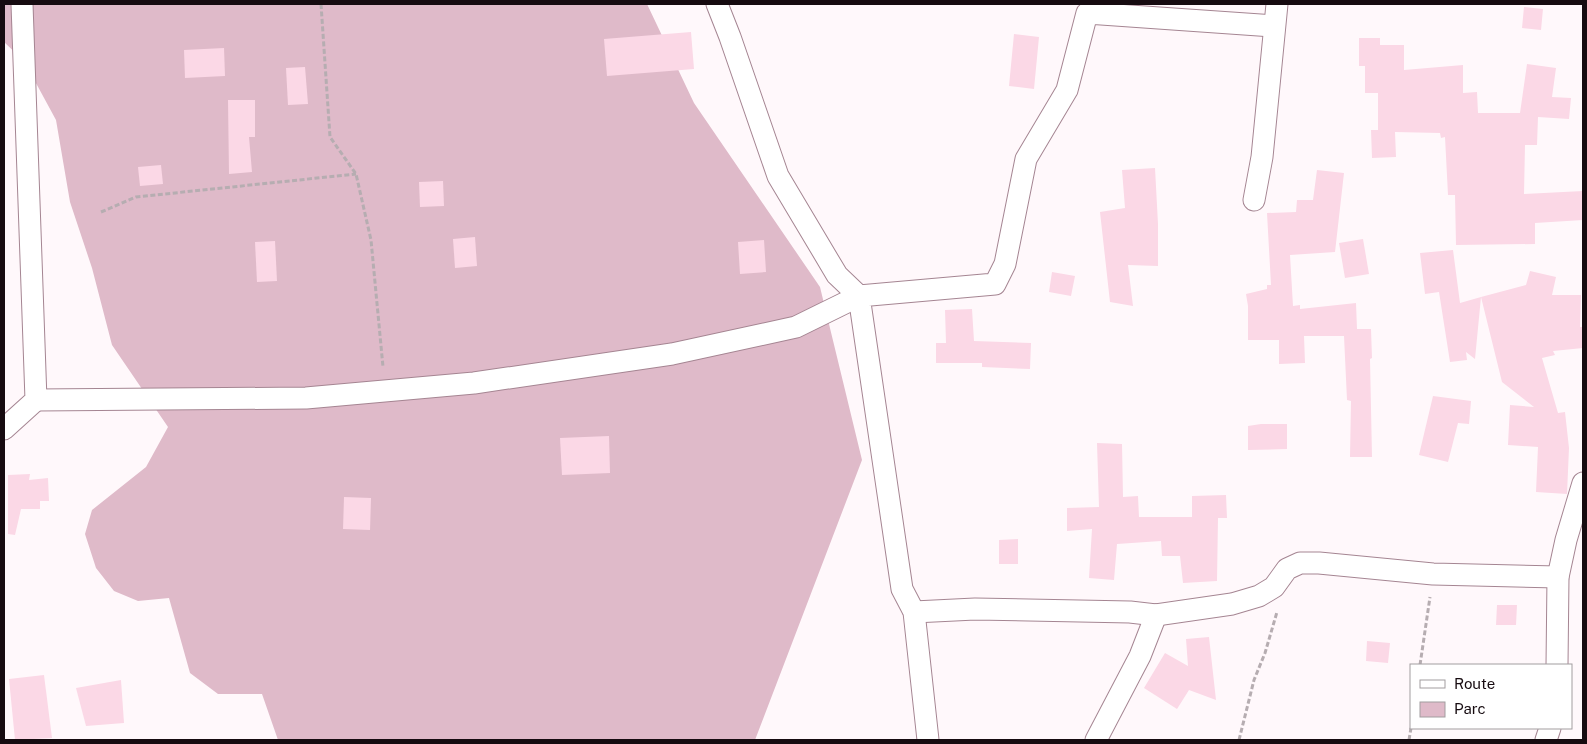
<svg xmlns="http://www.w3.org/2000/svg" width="1587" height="744" font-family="'Public Sans',sans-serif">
<rect width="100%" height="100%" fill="#fff8fb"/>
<!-- green -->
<path fill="#dfbac9" d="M4 4H647L694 103 820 287 862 460 755 740H278L262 694H218L190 673 169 598 138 601 114 591 96 568 85 534 92 510 146 467 168 427 112 345 92 268 70 202 56 120 24 61 4 42Z"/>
<!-- building -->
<g fill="#fbd8e6">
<path d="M1524 7 1543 9 1541 30 1522 28Z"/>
<path d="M691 32 694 69 607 76 604 39Z"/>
<path d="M1014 34 1039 37 1034 89 1009 86Z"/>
<path d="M1359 38H1380V45H1404V70L1463 65V93L1477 92 1478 113H1520L1527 64 1556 68 1552 97 1571 98 1569 119 1538 117 1537 145H1525L1524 194 1583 191V220L1535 223V244L1456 245 1455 195H1448L1445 137 1441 138 1440 133 1395 132 1396 157 1372 158 1371 130H1378V93H1365V66H1359Z"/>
<path d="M224 48 225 76 185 78 184 50Z"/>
<path d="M305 67 308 104 288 105 286 68Z"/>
<path d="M228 100H255V137H249L252 172 229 174Z"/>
<path d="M161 165 163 184 140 186 138 167Z"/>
<path d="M1155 168 1158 224V266L1128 265 1133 306 1110 302 1100 212 1125 208 1122 170Z"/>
<path d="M1317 170 1344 173 1335 252 1290 255 1293 306 1300 305V309L1356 303 1357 329H1371L1372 358 1370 359 1372 457H1350L1351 401 1347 400 1344 336H1304L1305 363 1279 364V340H1248V306L1246 294 1267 289V285H1271L1267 213 1296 212 1297 200H1313Z"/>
<path d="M443 181 444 206 420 207 419 182Z"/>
<path d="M475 237 477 266 455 268 453 239Z"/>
<path d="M1363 239 1369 274 1345 278 1339 243Z"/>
<path d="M764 240 766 272 740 274 738 242Z"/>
<path d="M275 241 277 281 257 282 255 242Z"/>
<path d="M1453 250 1460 303 1481 297 1475 359 1466 352 1467 360 1450 362 1439 292 1425 294 1420 253Z"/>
<path d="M1530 271 1556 277 1552 295H1581L1580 327H1583V348L1553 351 1555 355 1542 358 1558 413 1565 412 1569 448 1567 494 1536 492 1538 447 1508 445 1510 405 1534 407 1502 382 1481 297 1526 285Z"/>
<path d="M1052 272 1075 276 1071 296 1049 292Z"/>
<path d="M972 309 974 341 1031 343 1030 369 982 367V363H936V343H946L945 310Z"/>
<path d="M1433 396 1471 401 1469 424 1458 423 1448 462 1419 455Z"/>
<path d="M1261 424H1287V449L1248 450V426Z"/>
<path d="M609 436 610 473 562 475 560 438Z"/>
<path d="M1097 443 1122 444 1123 497 1138 496 1139 517H1192V496L1226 495 1227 518H1218L1217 581 1183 583 1180 556H1162L1161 541 1117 544 1114 580 1089 578 1092 529 1067 531V508L1099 507Z"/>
<path d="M30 474 29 480 48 478 49 501H40V509H21L15 535 8 534V475Z"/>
<path d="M344 497 371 498 370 530 343 529Z"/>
<path d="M1018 539V564H999V540Z"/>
<path d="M1497 605H1517L1516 625H1496Z"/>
<path d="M1209 637 1216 700 1189 690 1177 709 1144 688 1165 653 1188 666 1186 639Z"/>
<path d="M1367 641 1390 643 1388 663 1366 661Z"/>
<path d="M44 675 52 738 15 740 9 679Z"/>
<path d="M121 680 124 723 86 726 76 688Z"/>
</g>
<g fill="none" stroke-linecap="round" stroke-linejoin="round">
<!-- minor casing -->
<g stroke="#a58592" stroke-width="23">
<g id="minor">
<path d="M1254 200 1262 157 1277 4"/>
<path d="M36 400 306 398 474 383 672 354 796 327 859 296 837 275 778 176 730 37 717 4"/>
<path d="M4 429 36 400 22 4"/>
<path d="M914 612 975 609 1130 612 1156 615 1232 604 1259 596 1274 587 1287 569 1300 563H1319L1433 574 1558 577"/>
<path d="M1557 665 1558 577 1566 540 1583 483"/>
<path d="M928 740 914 612 902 589 859 296 995 284 1005 264 1026 159 1067 90 1087 13 1274 26"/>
<path d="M1096 740 1140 656 1156 615"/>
<path d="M1546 740 1550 728"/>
</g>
</g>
<!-- path -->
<g stroke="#b6adb1" stroke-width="3" stroke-dasharray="5 2.5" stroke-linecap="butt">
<path d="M321 4 330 137 356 174 371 240 383 367"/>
<path d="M101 212 136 197 356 174"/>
<path d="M1420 665 1430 597"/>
<path d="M1239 740 1254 680 1265 653 1277 612"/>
<path d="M1409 740 1411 728"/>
</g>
<!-- minor -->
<use href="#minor" stroke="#fff" stroke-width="21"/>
</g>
<!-- border -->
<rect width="1587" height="744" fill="none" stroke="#160b10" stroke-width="10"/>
<!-- legend -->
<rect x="1410" y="664" width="162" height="65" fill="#ffffff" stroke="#a29d9f"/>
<rect x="1420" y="680" width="25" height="8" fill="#ffffff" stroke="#a29d9f"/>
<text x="1454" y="689" font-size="15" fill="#160b10">Route</text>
<rect x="1420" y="702" width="25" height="15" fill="#dfbac9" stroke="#a29d9f"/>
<text x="1454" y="714" font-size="15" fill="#160b10">Parc</text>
</svg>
